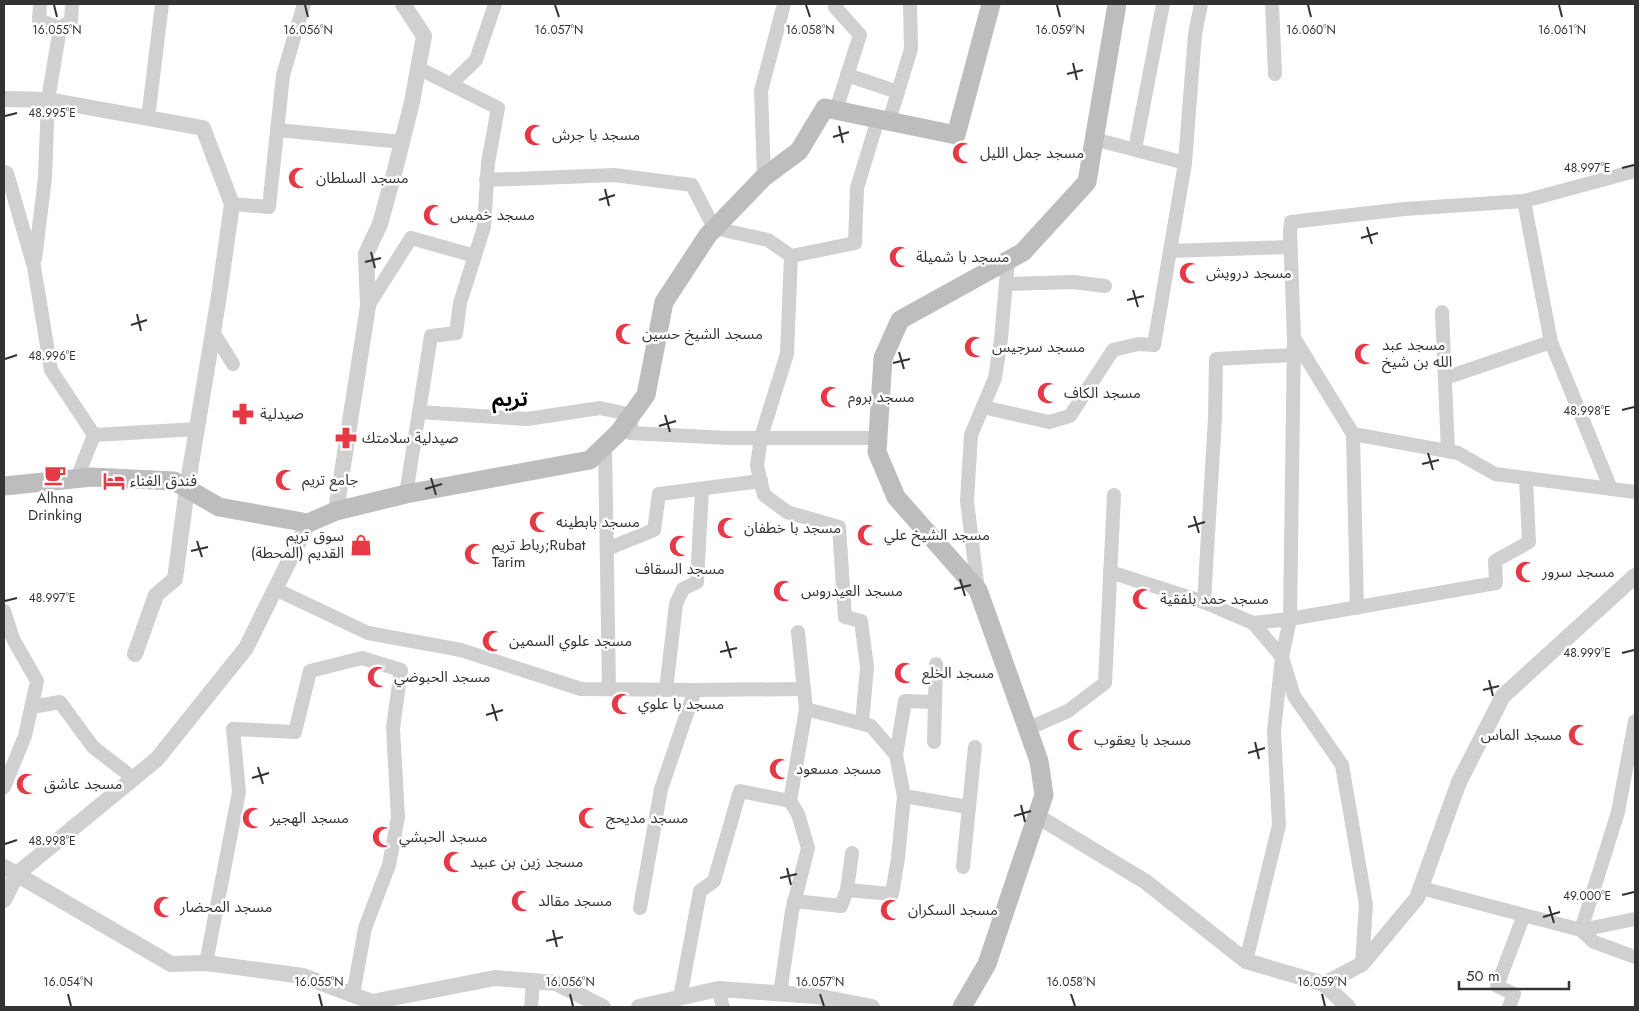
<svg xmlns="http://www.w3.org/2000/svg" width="1639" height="1011" font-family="Jost,'Noto Sans Arabic',sans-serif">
<rect width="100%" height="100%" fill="#fff"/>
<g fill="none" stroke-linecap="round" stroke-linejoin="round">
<!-- minor -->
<g stroke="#d0d0d0" stroke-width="14">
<path d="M1272 4 1275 74"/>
<path d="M60 28 71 21 72 4"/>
<path d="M847 75 898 92"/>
<path d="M451 84 476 60 495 4"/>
<path d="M836 110 860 35 835 7 837 4"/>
<path d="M148 118 162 4"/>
<path d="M889 121 911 49 910 4"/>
<path d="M277 130 402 142"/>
<path d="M1094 139 1185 163"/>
<path d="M1135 149 1163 4"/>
<path d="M4 172 7 173 34 267 51 370 94 435"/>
<path d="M764 177 761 91 784 4"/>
<path d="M486 180 614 175 692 185 714 228 768 240 791 256 787 354 761 437 757 466 764 495 787 512 839 527 845 617 861 621 867 667 862 723"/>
<path d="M1524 201 1551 342 1611 489"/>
<path d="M232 204 269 207 283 75 304 4"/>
<path d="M1170 251 1290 247"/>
<path d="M791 256 855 243 857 188 878 119"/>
<path d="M35 259 45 178 48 100 60 28 39 20 40 4"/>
<path d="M1006 284 1073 282 1105 286"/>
<path d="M368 306 411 238 475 256"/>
<path d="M1442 312 1448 451"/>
<path d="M213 332 233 364"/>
<path d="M1294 338 1353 434 1357 608"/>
<path d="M1293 355 1216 359 1215 418 1204 602 1253 623 1282 657 1294 696 1342 765 1366 905 1362 964"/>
<path d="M1445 378 1551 342"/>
<path d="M983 407 1049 422 1070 416 1113 350 1138 344 1154 345 1185 163 1195 34 1201 4"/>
<path d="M419 412 527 419 600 408 632 415 630 433 729 438H878"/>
<path d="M1353 434 1458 453 1495 474 1635 492"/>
<path d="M605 446 609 689"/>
<path d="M77 478 94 435 197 429"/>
<path d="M406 494 431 336 456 333 460 303 484 227 488 163 498 108 418 68"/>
<path d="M607 549 654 530 659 494 761 481"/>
<path d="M1110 572 1204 602"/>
<path d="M275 589 368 633 461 650 581 689 695 690 804 689"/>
<path d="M978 590 967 501 971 435 995 378 1001 339 1008 260"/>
<path d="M4 611 13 639 37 681 25 736 4 787"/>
<path d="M1253 623 1290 619 1496 583 1495 561 1529 542 1526 478"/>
<path d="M666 690 676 604 683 589 697 582 702 489"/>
<path d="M32 707 60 702 93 747 133 778"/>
<path d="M806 709 871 726 896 755 904 796 898 858 892 894 847 890"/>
<path d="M1027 729 1068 711 1105 683 1114 495"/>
<path d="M934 742 936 664"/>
<path d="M896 755 905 701 935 702"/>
<path d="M904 796 968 807"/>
<path d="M963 867 975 747"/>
<path d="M1421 888 1581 930 1618 812 1635 721"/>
<path d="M794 901 841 906 847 890 852 853"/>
<path d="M640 908 661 789 695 690"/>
<path d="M1635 919 1581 930 1594 942 1635 957"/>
<path d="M1246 961 1279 825 1274 731 1282 657 1290 619 1294 338 1290 232 1291 222 1404 209 1524 201 1635 171"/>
<path d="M206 963 239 792 233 729 295 732 310 671 362 658 401 670 393 728 398 817 389 865 365 928 353 995"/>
<path d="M718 989 723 1007"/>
<path d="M780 994 792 911 808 848 798 814 790 801 806 709 798 632"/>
<path d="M680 998 700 891 714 881 740 791 790 801"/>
<path d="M531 1007 533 981"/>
<path d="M1509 1007 1514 994 1497 986 1524 915"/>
</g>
<!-- tertiary -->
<g stroke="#d0d0d0" stroke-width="16">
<path d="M4 99 48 100 203 128 232 204 219 296 187 488 175 579 156 595 135 654"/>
<path d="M336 511 368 306 366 254 380 224 395 170 412 102 424 36 403 4"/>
<path d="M1037 816 1146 882 1246 961 1324 984 1362 964 1417 898 1459 782 1503 696 1635 576"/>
<path d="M4 867 171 964 206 963 303 976 372 1002 495 978 556 983 603 1007"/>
<path d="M4 900 17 874 157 759 246 648 308 523"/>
<path d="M1324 984 1348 1007"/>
<path d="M639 1007 718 989 816 996 872 1007"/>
</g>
<!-- secondary -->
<g stroke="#bdbdbd" stroke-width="19">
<path d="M4 486 92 477 174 481 219 507 308 523 336 511 406 494 590 460 619 432 646 395 664 302 708 235 764 177 799 151 825 108 956 135 991 4"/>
<path d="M962 1007 987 964 1044 795 1039 761 978 590 896 497 877 452 883 358 900 320 1023 252 1087 182 1117 4"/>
</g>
</g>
<!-- ticks -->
<path fill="none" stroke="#333" stroke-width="2" d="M54 5 57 17M305 5 308 17M555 5 559 17M806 5 810 17M1057 5 1060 17M1308 5 1311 17M1559 5 1562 17M1073 63 1077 80M1067 74 1083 70M5 116 17 113M839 126 843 143M833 137 849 132M1622 168 1634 165M605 189 609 206M599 200 615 195M1367 227 1372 244M1361 238 1378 233M371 252 375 268M365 262 381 258M1133 290 1138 307M1127 300 1144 296M137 314 141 331M131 325 147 320M899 352 904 369M5 359 17 355M893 363 910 359M1622 410 1634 407M665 415 670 432M659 426 676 421M1428 453 1433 470M1422 464 1439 460M431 478 436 495M425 489 442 484M1194 516 1199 533M1188 527 1205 522M197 541 202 557M191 551 208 547M960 579 965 596M954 589 971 585M5 601 17 598M726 641 731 658M720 652 737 648M1622 653 1634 650M1489 680 1493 696M1483 690 1499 686M492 704 497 721M486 715 503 710M1255 742 1259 759M1248 753 1265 748M258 767 263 784M252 778 269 773M1021 805 1025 822M1014 816 1031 811M5 844 17 840M787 868 791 885M780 878 797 874M1622 895 1634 892M1549 906 1554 923M1543 917 1560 912M553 930 557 947M546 941 563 937M68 994 71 1006M319 994 322 1006M570 994 573 1006M820 994 824 1006M1071 994 1075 1006M1322 994 1325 1006"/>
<!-- icons -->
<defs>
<g id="mosque-bare" transform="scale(1.725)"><path d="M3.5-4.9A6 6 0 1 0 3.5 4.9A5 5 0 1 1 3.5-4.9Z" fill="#e63946" stroke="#fff" stroke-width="2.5" paint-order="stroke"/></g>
<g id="pharmacy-bare" transform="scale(1.725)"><path d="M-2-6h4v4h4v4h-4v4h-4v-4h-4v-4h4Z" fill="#e63946" stroke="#fff" stroke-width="2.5" paint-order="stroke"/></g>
<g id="cafe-bare" transform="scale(1.725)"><path d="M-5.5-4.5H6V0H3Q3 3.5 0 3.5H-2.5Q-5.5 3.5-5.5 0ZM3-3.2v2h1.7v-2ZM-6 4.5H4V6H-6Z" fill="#e63946" stroke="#fff" stroke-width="2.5" paint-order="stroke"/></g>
<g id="hotel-bare" transform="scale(1.725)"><path d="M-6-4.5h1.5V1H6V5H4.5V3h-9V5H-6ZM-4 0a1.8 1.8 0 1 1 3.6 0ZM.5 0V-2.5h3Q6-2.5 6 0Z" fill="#e63946" stroke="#fff" stroke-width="2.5" paint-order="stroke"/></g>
<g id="shop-bare" transform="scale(1.725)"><path d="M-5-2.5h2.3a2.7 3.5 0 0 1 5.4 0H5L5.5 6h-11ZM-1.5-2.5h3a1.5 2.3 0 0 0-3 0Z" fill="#e63946" stroke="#fff" stroke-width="2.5" paint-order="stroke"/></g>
</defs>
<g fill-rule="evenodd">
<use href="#mosque-bare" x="535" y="135"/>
<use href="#mosque-bare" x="963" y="153"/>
<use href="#mosque-bare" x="299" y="178"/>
<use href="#mosque-bare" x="434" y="215"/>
<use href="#mosque-bare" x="900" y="257"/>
<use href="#mosque-bare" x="1190" y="273"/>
<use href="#mosque-bare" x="626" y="334"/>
<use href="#mosque-bare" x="975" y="347"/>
<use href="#mosque-bare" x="1365" y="354"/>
<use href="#mosque-bare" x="1048" y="393"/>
<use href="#mosque-bare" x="831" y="397"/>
<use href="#pharmacy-bare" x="243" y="414"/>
<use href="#pharmacy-bare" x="346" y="438"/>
<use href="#cafe-bare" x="55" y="475"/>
<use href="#mosque-bare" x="286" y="480"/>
<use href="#hotel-bare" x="114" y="481"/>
<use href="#mosque-bare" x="540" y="522"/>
<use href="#mosque-bare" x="728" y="528"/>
<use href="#mosque-bare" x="868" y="535"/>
<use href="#shop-bare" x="361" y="545"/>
<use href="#mosque-bare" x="680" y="546"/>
<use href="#mosque-bare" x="475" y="554"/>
<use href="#mosque-bare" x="1526" y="572"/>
<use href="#mosque-bare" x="784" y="591"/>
<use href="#mosque-bare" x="1143" y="599"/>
<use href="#mosque-bare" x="493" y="641"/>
<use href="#mosque-bare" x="905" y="673"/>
<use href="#mosque-bare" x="378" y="677"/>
<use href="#mosque-bare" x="622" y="704"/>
<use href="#mosque-bare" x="1579" y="735"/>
<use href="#mosque-bare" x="1078" y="740"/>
<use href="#mosque-bare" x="780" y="769"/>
<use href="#mosque-bare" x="27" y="784"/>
<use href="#mosque-bare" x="253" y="818"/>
<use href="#mosque-bare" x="589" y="818"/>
<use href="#mosque-bare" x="383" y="837"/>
<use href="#mosque-bare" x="454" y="862"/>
<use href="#mosque-bare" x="522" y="901"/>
<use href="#mosque-bare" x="164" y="907"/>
<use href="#mosque-bare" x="891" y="910"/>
</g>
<g text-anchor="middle" stroke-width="5" stroke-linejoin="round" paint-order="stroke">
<!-- poi labels -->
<g font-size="15" fill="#333" stroke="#fff" text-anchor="start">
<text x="552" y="140">مسجد با جرش</text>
<text x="980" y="158">مسجد جمل الليل</text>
<text x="316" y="183">مسجد السلطان</text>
<text x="450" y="220">مسجد خميس</text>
<text x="916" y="262">مسجد با شميلة</text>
<text x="1206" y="278">مسجد درويش</text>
<text x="642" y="339">مسجد الشيخ حسين</text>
<text x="1382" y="350">مسجد عبد<tspan x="1382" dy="17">الله بن شيخ</tspan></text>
<text x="992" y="352">مسجد سرجيس</text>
<text x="1064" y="398">مسجد الكاف</text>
<text x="848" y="402">مسجد بروم</text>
<text x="260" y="419">صيدلية</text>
<text x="362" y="443">صيدلية سلامتك</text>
<text x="302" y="485">جامع تريم</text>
<text x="130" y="486">فندق الغناء</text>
<text x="55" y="503" text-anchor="middle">Alhna<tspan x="55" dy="17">Drinking</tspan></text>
<text x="556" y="527">مسجد بابطينه</text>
<text x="744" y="533">مسجد با خطفان</text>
<text x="884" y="540">مسجد الشيخ علي</text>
<text x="344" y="541" text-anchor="end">سوق تريم<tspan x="344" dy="17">القديم (المحطة)</tspan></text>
<text x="492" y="550">رباط تريم;Rubat<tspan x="492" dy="17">Tarim</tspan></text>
<text x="680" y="574" text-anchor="middle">مسجد السقاف</text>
<text x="1542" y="577">مسجد سرور</text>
<text x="801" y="596">مسجد العيدروس</text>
<text x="1160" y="604">مسجد حمد بلفقية</text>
<text x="509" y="646">مسجد علوي السمين</text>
<text x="922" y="678">مسجد الخلع</text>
<text x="394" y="682">مسجد الحبوضي</text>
<text x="638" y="709">مسجد با علوي</text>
<text x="1562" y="740" text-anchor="end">مسجد الماس</text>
<text x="1094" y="745">مسجد با يعقوب</text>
<text x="796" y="774">مسجد مسعود</text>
<text x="44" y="789">مسجد عاشق</text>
<text x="270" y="823">مسجد الهجير</text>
<text x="606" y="823">مسجد مديحج</text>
<text x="399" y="842">مسجد الحبشي</text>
<text x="470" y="867">مسجد زين بن عبيد</text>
<text x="538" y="906">مسجد مقالد</text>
<text x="180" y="912">مسجد المحضار</text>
<text x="908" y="915">مسجد السكران</text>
</g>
<!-- district labels -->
<g font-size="20" font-weight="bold" fill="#000" stroke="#fff">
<text x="510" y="406">تريم</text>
</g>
</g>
<g font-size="12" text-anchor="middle" fill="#333" stroke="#fff" stroke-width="5" stroke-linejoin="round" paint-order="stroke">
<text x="57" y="34">16.055°N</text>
<text x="308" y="34">16.056°N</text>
<text x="559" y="34">16.057°N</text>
<text x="810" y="34">16.058°N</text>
<text x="1060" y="34">16.059°N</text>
<text x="1311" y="34">16.060°N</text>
<text x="1562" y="34">16.061°N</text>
<text x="52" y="117">48.995°E</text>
<text x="1587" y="172">48.997°E</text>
<text x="52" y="360">48.996°E</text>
<text x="1587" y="415">48.998°E</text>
<text x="52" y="602">48.997°E</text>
<text x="1587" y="657">48.999°E</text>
<text x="52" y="845">48.998°E</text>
<text x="1587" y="900">49.000°E</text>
<text x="68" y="986">16.054°N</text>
<text x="319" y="986">16.055°N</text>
<text x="570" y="986">16.056°N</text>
<text x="820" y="986">16.057°N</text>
<text x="1071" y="986">16.058°N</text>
<text x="1322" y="986">16.059°N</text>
</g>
<!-- border -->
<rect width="1639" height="1011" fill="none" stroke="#333333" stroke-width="10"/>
<!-- scale -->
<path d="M1459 981v8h110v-8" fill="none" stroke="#333333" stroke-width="2.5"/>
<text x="1466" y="981" font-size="15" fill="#333333" stroke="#ffffff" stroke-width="4" paint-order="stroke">50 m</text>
</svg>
